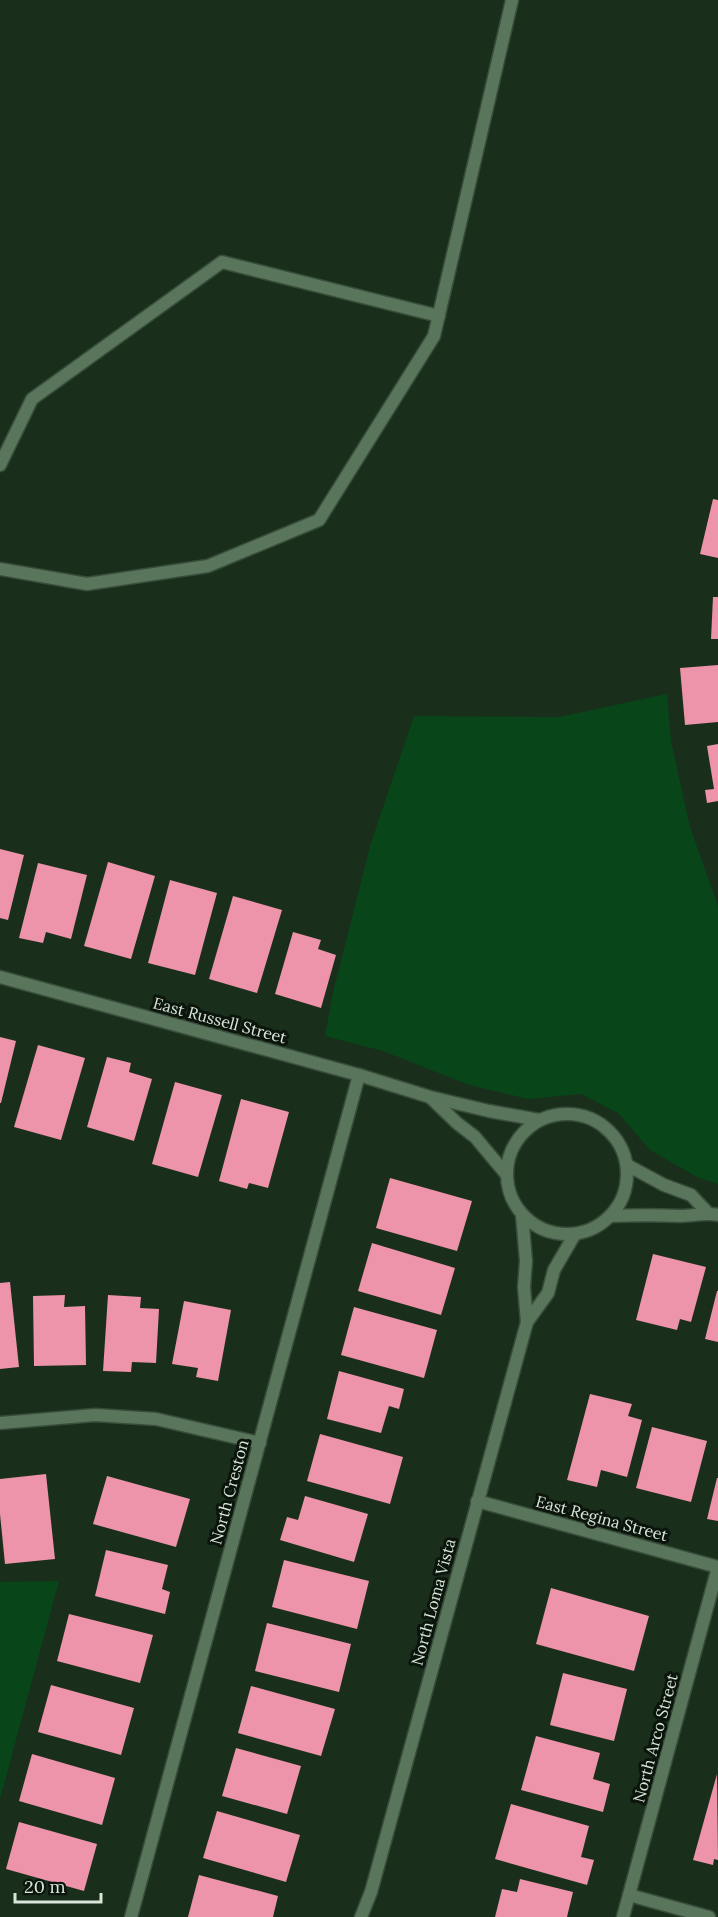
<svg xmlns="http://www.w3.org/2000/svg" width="718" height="1917" font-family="Lora,serif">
<rect width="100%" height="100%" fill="#192f1c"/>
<!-- green -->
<g fill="#084519">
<path d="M667 694 671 741 690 827 718 906V1184L697 1177 650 1150 618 1113 581 1094 528 1099 469 1085 383 1051 325 1036 333 992 371 843 414 716 559 717Z"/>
<path d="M59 1581 0 1799V1582Z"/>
</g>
<!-- building -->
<g fill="#ed93aa">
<path d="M713 499 718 500V558L700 554Z"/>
<path d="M713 597H718V639H711Z"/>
<path d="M718 665V722L685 725 680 668Z"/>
<path d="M718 744V801L707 803 705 790 714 789 707 746Z"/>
<path d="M0 849 24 855 8 920 0 918Z"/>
<path d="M108 862 155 876 131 959 84 946Z"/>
<path d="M38 863 87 875 71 939 46 932 43 943 19 938Z"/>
<path d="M170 880 217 893 195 975 148 963Z"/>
<path d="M233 896 282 910 257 993 209 979Z"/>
<path d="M293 932 321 940 318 949 336 955 321 1008 275 994Z"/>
<path d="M0 1037 16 1041 1 1103H0Z"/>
<path d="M38 1045 85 1058 61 1140 14 1127Z"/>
<path d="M107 1057 131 1063 129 1072 152 1079 134 1141 87 1127Z"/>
<path d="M175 1082 222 1095 198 1177 152 1164Z"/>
<path d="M241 1099 289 1112 268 1188 249 1183 247 1189 219 1181Z"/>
<path d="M390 1178 472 1201 457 1251 376 1228Z"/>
<path d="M372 1243 455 1268 441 1315 358 1291Z"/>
<path d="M653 1254 706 1267 691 1322 680 1319 677 1330 636 1320Z"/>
<path d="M10 1282 19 1367 0 1369V1283Z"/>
<path d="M717 1291H718V1342L705 1339Z"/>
<path d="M65 1295 64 1307 85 1306 86 1365 34 1366 33 1296Z"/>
<path d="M108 1295 141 1297 140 1308 159 1309 156 1363 132 1362 131 1372 103 1371Z"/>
<path d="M184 1301 231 1310 218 1381 196 1377 198 1368 172 1364Z"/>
<path d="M354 1307 437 1330 424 1378 341 1355Z"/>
<path d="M339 1371 404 1389 399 1409 389 1406 381 1433 327 1419Z"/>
<path d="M590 1394 632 1404 628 1416 642 1420 627 1477 601 1470 597 1487 567 1480Z"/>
<path d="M652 1427 707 1441 691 1502 636 1488Z"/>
<path d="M320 1434 403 1457 390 1504 307 1481Z"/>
<path d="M46 1474 55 1559 5 1564 0 1514V1479Z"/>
<path d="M107 1476 190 1499 176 1547 93 1524Z"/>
<path d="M717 1478H718V1521L707 1519Z"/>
<path d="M305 1496 368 1514 354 1562 280 1540 287 1517 298 1520Z"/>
<path d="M106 1550 168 1565 162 1589 170 1592 165 1614 95 1596Z"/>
<path d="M284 1560 369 1581 357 1629 272 1607Z"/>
<path d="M551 1588 649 1616 634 1671 536 1644Z"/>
<path d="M69 1614 153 1635 140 1683 57 1661Z"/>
<path d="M267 1623 351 1644 339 1692 255 1671Z"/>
<path d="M563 1673 627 1689 614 1741 550 1725Z"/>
<path d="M51 1685 134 1708 121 1755 38 1732Z"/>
<path d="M251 1686 335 1709 321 1756 238 1733Z"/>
<path d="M536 1736 600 1753 593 1779 610 1784 603 1812 521 1790Z"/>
<path d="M236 1748 301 1766 287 1814 222 1796Z"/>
<path d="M32 1754 115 1778 102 1825 19 1801Z"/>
<path d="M717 1774 718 1860 714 1859 713 1865 693 1860Z"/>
<path d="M511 1804 589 1826 581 1857 594 1860 587 1885 495 1859Z"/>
<path d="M217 1811 300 1835 286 1882 203 1858Z"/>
<path d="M19 1822 97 1844 84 1891 6 1869Z"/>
<path d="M199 1875 278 1896 273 1917H188Z"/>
<path d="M520 1879 573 1892 567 1917H495L502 1889 517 1892Z"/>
</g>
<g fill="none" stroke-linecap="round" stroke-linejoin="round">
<!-- service casing -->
<g stroke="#384c3a" stroke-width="15">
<g id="service">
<path d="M0 465 32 399 222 262 439 316"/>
<path d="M0 569 87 584 208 566 319 520 434 336 512 0"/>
</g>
</g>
<!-- minor casing -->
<g stroke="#384c3a" stroke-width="15">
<g id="minor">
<path d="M0 977 359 1075 430 1097 489 1111 539 1120"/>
<path d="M431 1098 457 1123 475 1137 506 1174"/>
<circle cx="567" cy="1174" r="60"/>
<path d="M627 1165 664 1185 691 1195 708 1213"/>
<path d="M610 1216C634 1215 657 1215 681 1216 694 1216 705 1212 718 1215"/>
<path d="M527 1322 548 1293 554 1270 575 1234"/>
<path d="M0 1423 95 1415 156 1419 260 1443"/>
<path d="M477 1501 718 1567"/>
<path d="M629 1895 709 1917"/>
<path d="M131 1917 359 1075"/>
<path d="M361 1917 371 1892 527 1322 524 1287 526 1261 522 1215"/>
<path d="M623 1917 718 1567"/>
</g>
</g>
<!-- service -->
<use href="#service" stroke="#59755c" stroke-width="12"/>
<!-- minor -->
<use href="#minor" stroke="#59755c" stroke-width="12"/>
</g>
<g text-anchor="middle" stroke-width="6" stroke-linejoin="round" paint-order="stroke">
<!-- street labels -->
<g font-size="16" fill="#d8e6d9" stroke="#0b150c">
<text transform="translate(220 1020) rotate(15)" y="6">East Russell Street</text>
<text transform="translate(229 1492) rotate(-75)" y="6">North Creston</text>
<text transform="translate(602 1518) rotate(15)" y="6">East Regina Street</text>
<text transform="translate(433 1602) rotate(-75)" y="6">North Loma Vista</text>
<text transform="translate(655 1738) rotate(-75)" y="6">North Arco Street</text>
</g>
</g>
<!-- scale -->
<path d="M15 1893v9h86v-9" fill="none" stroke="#d8e6d9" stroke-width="3"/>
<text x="24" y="1893" font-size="18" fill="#d8e6d9" stroke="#0b150c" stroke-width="4.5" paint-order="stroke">20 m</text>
</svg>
